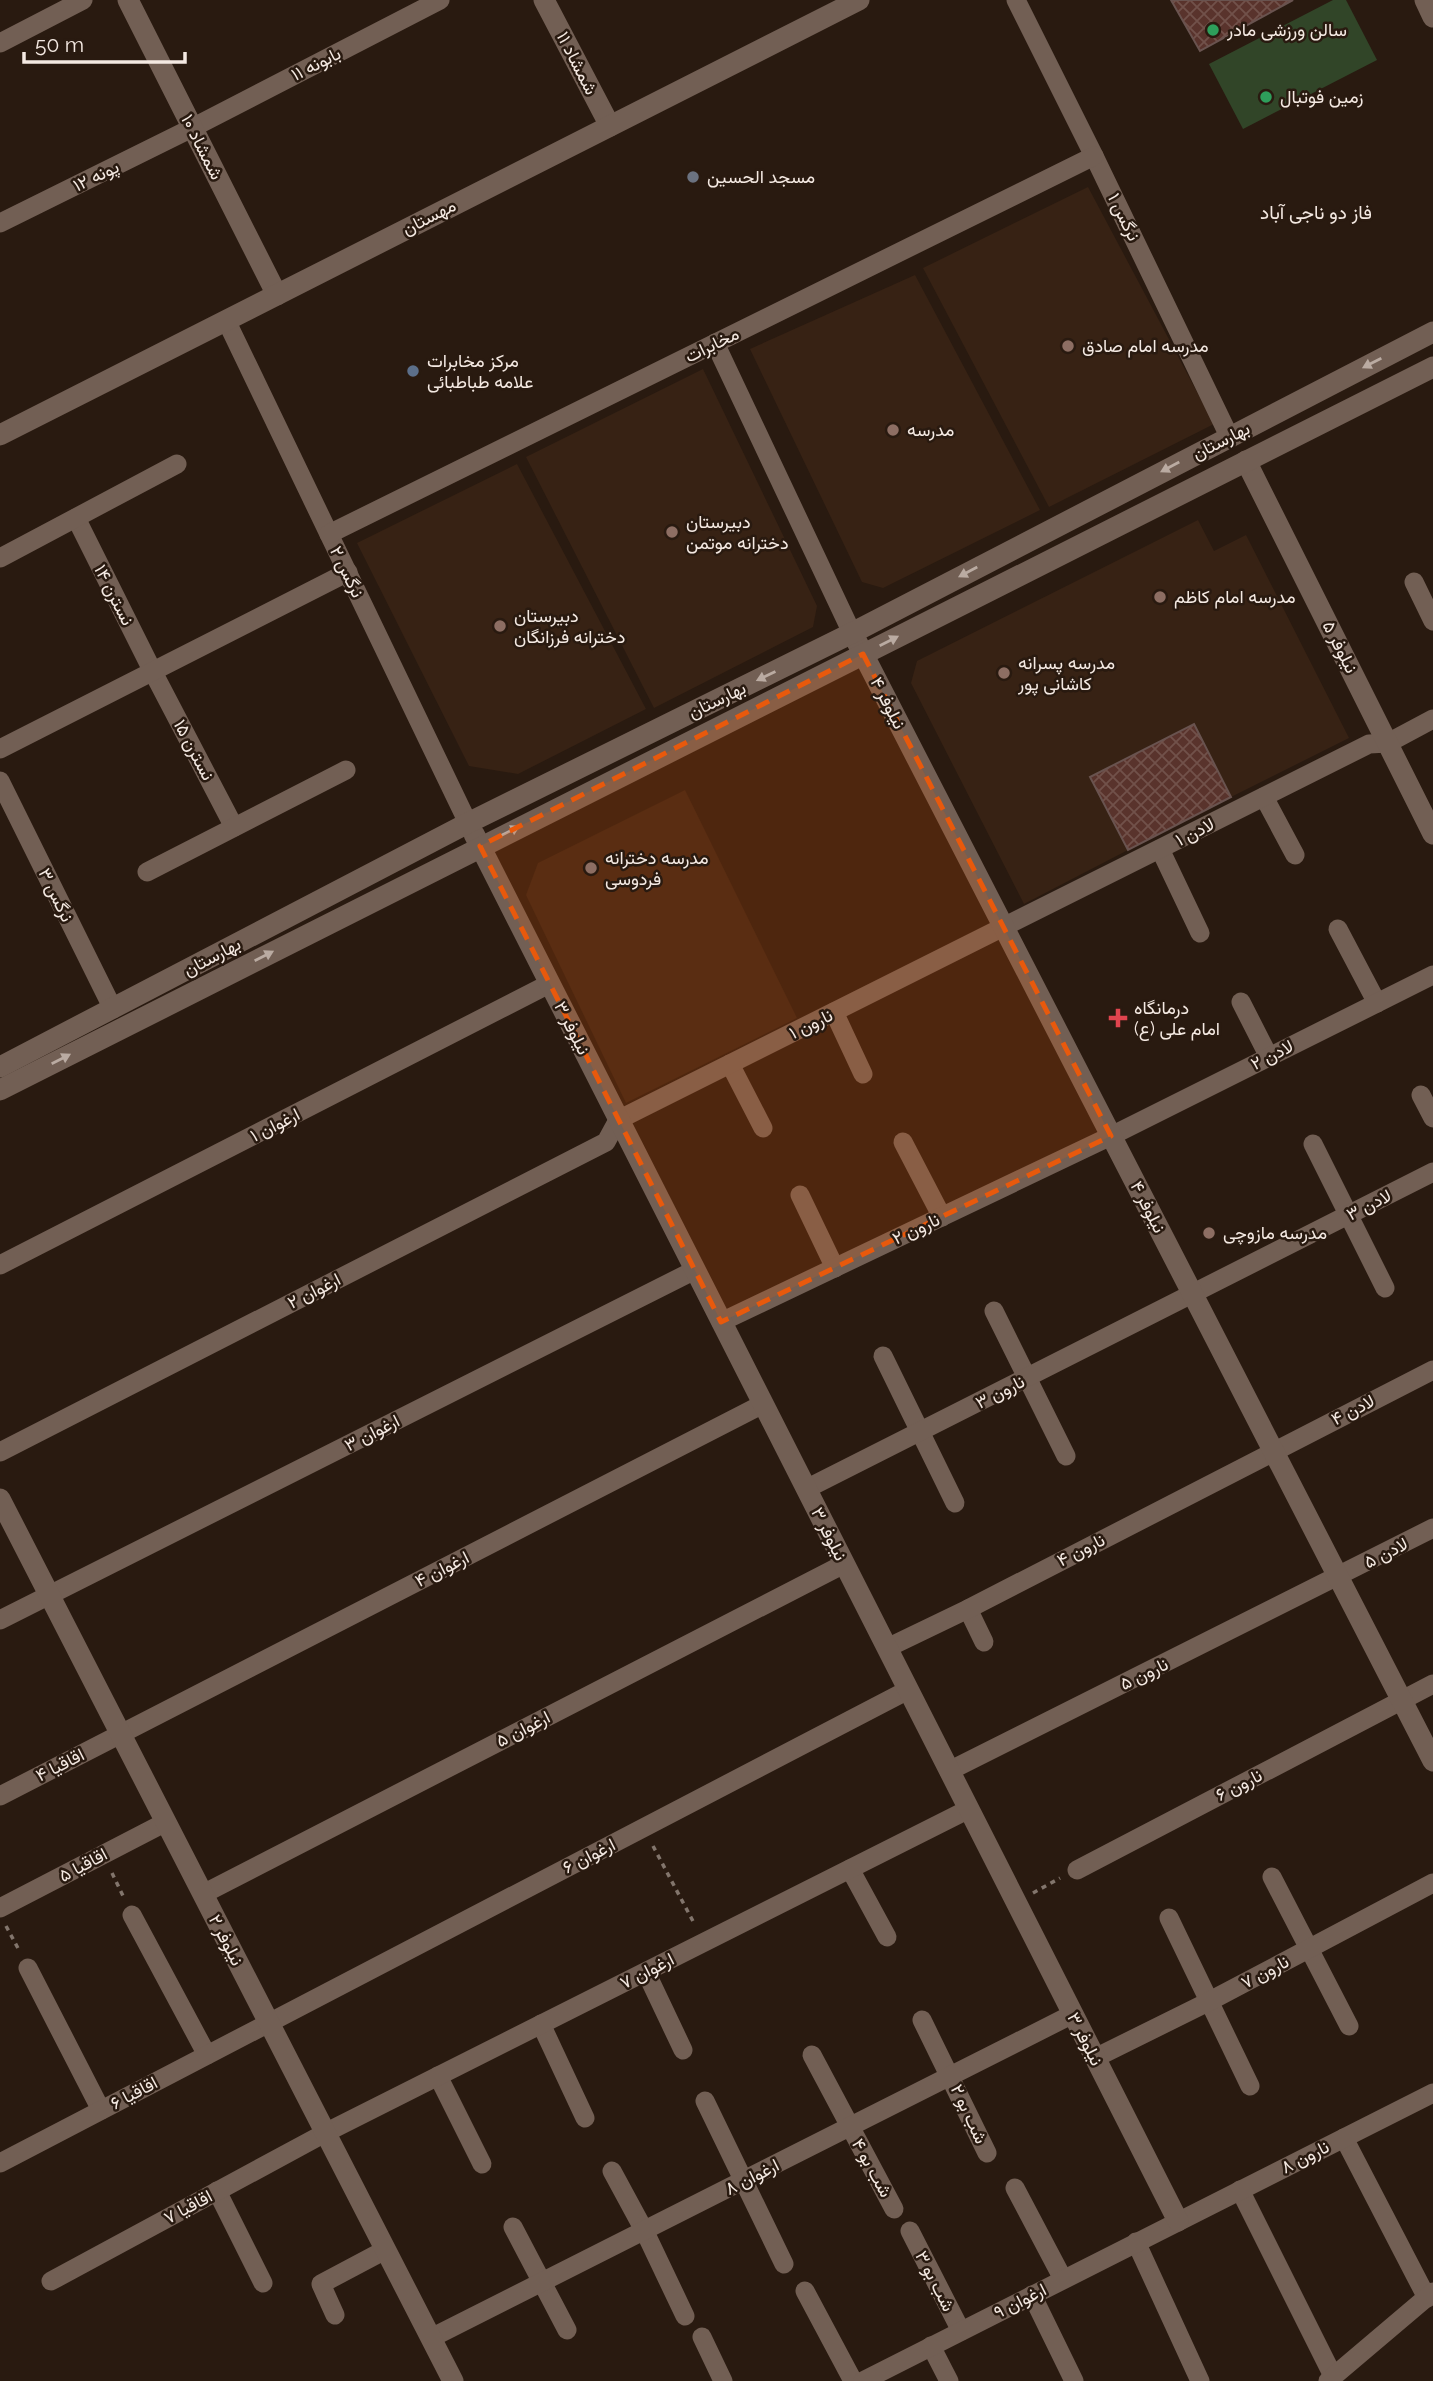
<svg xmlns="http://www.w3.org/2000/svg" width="1433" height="2381" font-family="Raleway,Vazirmatn,sans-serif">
<defs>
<pattern id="building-cross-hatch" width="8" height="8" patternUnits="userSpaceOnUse" patternTransform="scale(1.75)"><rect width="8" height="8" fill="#59332c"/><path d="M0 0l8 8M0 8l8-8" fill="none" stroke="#71514a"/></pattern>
</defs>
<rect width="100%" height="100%" fill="#291a10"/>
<!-- built -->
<g fill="#372214">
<path d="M1088 187 1214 424 1049 507 923 268Z"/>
<path d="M915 275 1040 510 883 588 862 582 750 349Z"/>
<path d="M703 369 817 606 813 627 654 708 526 457Z"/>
<path d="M517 464 646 709 518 774 469 766 357 543Z"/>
<path d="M1198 520 1214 551 1246 535 1349 738 1231 797 1194 724 1149 746 1090 777 1128 850 1024 904 911 683 917 661Z"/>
<path d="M685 790 797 1018 626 1103 526 895 538 863Z"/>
</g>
<!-- pitch -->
<path fill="#314528" d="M1333 0H1346L1377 60 1243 129 1209 64Z"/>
<!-- building -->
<g fill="url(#building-cross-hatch)" stroke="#69534f" stroke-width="2">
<path d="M1171 0H1293L1200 51Z"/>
<path d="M1194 724 1231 797 1128 850 1090 777Z"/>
</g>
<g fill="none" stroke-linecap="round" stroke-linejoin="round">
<!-- path -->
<g stroke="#82756c" stroke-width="3.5" stroke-dasharray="5 5" stroke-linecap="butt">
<path d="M653 1846 695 1925"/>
<path d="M112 1873 124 1898"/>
<path d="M1033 1893 1060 1878"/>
<path d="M6 1926 19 1950"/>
</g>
<!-- street -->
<g stroke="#725f54" stroke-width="19">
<path d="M1016 0 1094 156 1229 436"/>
<path d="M0 43 83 0"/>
<path d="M0 223 192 128 440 0"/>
<path d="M226 320 468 823"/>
<path d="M715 343 852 633"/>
<path d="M76 518 153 672 234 827"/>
<path d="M329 534 1094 156"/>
<path d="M0 558 177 464"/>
<path d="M1414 582 1433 621"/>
<path d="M0 749 348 572"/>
<path d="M0 781 113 1009"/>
<path d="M1264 797 1295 855"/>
<path d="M1160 849 1200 933"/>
<path d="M147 872 346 770"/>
<path d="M1338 929 1377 1003"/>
<path d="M1241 1002 1269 1057"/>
<path d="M834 1012 863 1074"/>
<path d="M730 1064 763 1128"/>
<path d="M1421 1095 1433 1118"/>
<path d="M903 1142 942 1217"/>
<path d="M1313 1144 1385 1288"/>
<path d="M800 1195 835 1268"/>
<path d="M0 1265 549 984"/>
<path d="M994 1311 1066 1456"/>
<path d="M721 1322 1111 1136 1433 975"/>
<path d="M883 1356 955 1503"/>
<path d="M0 1452 606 1142 618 1120 1369 744 1388 743 1433 719"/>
<path d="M806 1489 1433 1172"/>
<path d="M968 1609 984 1642"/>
<path d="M0 1620 695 1270"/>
<path d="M887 1648 968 1609 1433 1370"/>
<path d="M949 1771 1433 1528"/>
<path d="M0 1796 763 1404"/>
<path d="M850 1869 887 1937"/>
<path d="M1077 1870 1433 1684"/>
<path d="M1272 1877 1349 2026"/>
<path d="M203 1894 844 1564"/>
<path d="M0 1908 166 1822"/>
<path d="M132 1915 207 2055"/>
<path d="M1169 1918 1250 2086"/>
<path d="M28 1968 101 2110"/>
<path d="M646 1972 683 2050"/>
<path d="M922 2020 987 2153"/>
<path d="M541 2024 585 2118"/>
<path d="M812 2055 894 2209"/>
<path d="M1095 2058 1208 2002 1433 1883"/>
<path d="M438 2076 482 2164"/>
<path d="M705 2101 784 2264"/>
<path d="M1344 2138 1427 2298"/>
<path d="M0 2163 908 1690"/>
<path d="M612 2171 645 2232 685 2316"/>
<path d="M1015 2188 1063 2279"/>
<path d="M1240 2190 1333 2376"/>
<path d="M217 2191 263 2283"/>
<path d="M513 2227 567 2330"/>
<path d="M910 2231 961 2331"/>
<path d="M1136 2242 1200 2381"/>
<path d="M51 2281 325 2133 969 1809"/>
<path d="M805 2291 853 2381"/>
<path d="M1032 2295 1074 2381"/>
<path d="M335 2315 321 2284 385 2250"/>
<path d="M702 2337 723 2381"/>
<path d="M431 2338 1073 2014"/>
<path d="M931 2346 949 2381"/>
<path d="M863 2381 1433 2093"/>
<path d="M1328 2381 1433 2292"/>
</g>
<!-- secondary -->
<g stroke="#725f54" stroke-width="21">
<path d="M128 0 277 295"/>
<path d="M544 0 610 126"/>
<path d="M1425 0 1433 17"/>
<path d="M0 435 859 0"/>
<path d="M1246 461 1433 834"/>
<path d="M857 642 1433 1761"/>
<path d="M474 834 1178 2221"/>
<path d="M0 1067 468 823 852 633 1433 332"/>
<path d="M0 1090 1433 367"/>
<path d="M0 1499 453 2381"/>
</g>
</g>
<!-- one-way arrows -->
<defs><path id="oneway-solid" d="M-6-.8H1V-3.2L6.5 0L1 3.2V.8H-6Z" transform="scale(1.75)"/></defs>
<g fill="#baaba2">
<use href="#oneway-solid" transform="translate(1372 363) rotate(153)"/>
<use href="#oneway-solid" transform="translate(1170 467) rotate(152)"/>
<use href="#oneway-solid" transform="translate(968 572) rotate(152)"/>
<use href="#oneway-solid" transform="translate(889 641) rotate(-27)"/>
<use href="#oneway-solid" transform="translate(766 676) rotate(154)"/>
<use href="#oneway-solid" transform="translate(510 831) rotate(-27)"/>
<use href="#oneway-solid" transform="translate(264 956) rotate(-27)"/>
<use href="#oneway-solid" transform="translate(61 1059) rotate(-27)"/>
</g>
<!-- marked area -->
<path fill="#e8590c" fill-opacity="0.2" stroke="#e8590c" stroke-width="5" stroke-dasharray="14 9" stroke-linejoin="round" d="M863 654 1111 1136 721 1322 480 846Z"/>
<!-- markers -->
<g fill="#2e9e5b" stroke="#291a10" stroke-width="2.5">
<circle cx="1213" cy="30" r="7"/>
<circle cx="1266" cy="97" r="7"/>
</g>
<circle fill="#6b7280" stroke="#291a10" stroke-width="2.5" cx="693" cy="177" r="7"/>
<g fill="#8d6e63" stroke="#291a10" stroke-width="2.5">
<circle cx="1068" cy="346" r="7"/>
<circle cx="893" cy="430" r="7"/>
<circle cx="672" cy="532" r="7"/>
<circle cx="1160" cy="597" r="7"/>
<circle cx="500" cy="626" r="7"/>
<circle cx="1004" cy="673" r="7"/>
<circle cx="591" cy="868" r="7"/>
<circle cx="1209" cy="1233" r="7"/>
</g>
<circle fill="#5c6f8a" stroke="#291a10" stroke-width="2.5" cx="413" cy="371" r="7"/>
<path fill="#e0444e" stroke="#291a10" stroke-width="2.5" d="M1114.5 1007.5h7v7h7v7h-7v7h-7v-7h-7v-7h7z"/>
<g text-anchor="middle" stroke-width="5" stroke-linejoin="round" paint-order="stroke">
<!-- poi labels -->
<g font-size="18" fill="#f4e9e2" stroke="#291a10" text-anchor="start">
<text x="1227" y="36">سالن ورزشی مادر</text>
<text x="1280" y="103">زمین فوتبال</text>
<text x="707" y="183">مسجد الحسین</text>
<text x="1082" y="352">مدرسه امام صادق</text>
<text x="427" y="367">مرکز مخابرات<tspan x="427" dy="21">علامه طباطبائی</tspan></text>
<text x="907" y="436">مدرسه</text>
<text x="686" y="528">دبیرستان<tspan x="686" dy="21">دخترانه موتمن</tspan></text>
<text x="1174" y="603">مدرسه امام کاظم</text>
<text x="514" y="622">دبیرستان<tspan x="514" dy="21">دخترانه فرزانگان</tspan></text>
<text x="1018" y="669">مدرسه پسرانه<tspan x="1018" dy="21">کاشانی پور</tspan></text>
<text x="605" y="864">مدرسه دخترانه<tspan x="605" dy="21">فردوسی</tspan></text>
<text x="1134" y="1014">درمانگاه<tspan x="1134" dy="21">امام علی (ع)</tspan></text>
<text x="1223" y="1239">مدرسه مازوچی</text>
</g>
<!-- street labels -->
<g font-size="18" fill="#f4e9e2" stroke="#291a10">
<text transform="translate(577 63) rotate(63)" y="6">شمشاد ۱۱</text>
<text transform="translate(316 64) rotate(-27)" y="6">بابونه ۱۱</text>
<text transform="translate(202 147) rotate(63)" y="6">شمشاد ۱۰</text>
<text transform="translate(96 176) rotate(-26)" y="6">پونه ۱۲</text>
<text transform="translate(429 217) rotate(-27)" y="6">مهستان</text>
<text transform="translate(1124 217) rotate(64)" y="6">نرگس ۱</text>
<text transform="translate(712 345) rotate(-26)" y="6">مخابرات</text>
<text transform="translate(1221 441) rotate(-27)" y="6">بهارستان</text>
<text transform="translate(347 572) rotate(64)" y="6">نرگس ۲</text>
<text transform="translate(114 595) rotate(63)" y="6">نسترن ۱۴</text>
<text transform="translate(1340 647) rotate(63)" y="6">نیلوفر ۵</text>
<text transform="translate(717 700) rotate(-26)" y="6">بهارستان</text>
<text transform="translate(888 703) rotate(63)" y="6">نیلوفر ۴</text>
<text transform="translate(194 750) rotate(62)" y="6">نسترن ۱۵</text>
<text transform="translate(1195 832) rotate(-27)" y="6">لادن ۱</text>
<text transform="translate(56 895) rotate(64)" y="6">نرگس ۳</text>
<text transform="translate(212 957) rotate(-28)" y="6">بهارستان</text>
<text transform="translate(811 1024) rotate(-26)" y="6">نارون ۱</text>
<text transform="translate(572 1028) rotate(63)" y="6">نیلوفر ۳</text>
<text transform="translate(1272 1055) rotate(-27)" y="6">لادن ۲</text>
<text transform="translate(275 1125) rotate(-27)" y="6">ارغوان ۱</text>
<text transform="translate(1369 1205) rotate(-27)" y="6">لادن ۳</text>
<text transform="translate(1148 1207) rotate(63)" y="6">نیلوفر ۴</text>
<text transform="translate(916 1229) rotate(-25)" y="6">نارون ۲</text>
<text transform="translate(314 1291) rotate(-27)" y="6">ارغوان ۲</text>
<text transform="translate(1000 1392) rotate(-27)" y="6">نارون ۳</text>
<text transform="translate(1353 1410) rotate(-27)" y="6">لادن ۴</text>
<text transform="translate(372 1433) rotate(-27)" y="6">ارغوان ۳</text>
<text transform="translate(829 1534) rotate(63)" y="6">نیلوفر ۳</text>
<text transform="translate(1081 1550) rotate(-27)" y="6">نارون ۴</text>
<text transform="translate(1386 1553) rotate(-27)" y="6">لادن ۵</text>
<text transform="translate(442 1569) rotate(-27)" y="6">ارغوان ۴</text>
<text transform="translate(1144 1674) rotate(-26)" y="6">نارون ۵</text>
<text transform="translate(523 1729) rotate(-27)" y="6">ارغوان ۵</text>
<text transform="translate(60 1765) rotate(-27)" y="6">اقاقیا ۴</text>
<text transform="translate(1239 1785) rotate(-27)" y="6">نارون ۶</text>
<text transform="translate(589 1856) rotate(-27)" y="6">ارغوان ۶</text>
<text transform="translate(83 1865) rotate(-28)" y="6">اقاقیا ۵</text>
<text transform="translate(226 1940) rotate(63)" y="6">نیلوفر ۲</text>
<text transform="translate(647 1971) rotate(-27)" y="6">ارغوان ۷</text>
<text transform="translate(1265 1972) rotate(-28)" y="6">نارون ۷</text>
<text transform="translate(1085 2039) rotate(63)" y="6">نیلوفر ۳</text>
<text transform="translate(134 2093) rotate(-28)" y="6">اقاقیا ۶</text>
<text transform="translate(969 2114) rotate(65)" y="6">شب بو ۲</text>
<text transform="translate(1305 2157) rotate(-27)" y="6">نارون ۸</text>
<text transform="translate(872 2168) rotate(61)" y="6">شب بو ۴</text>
<text transform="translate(752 2177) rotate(-27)" y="6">ارغوان ۸</text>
<text transform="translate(188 2207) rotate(-28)" y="6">اقاقیا ۷</text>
<text transform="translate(935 2281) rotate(63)" y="6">شب بو ۳</text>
<text transform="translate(1020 2301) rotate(-27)" y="6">ارغوان ۹</text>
</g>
<!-- neighbourhood labels -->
<g font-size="19" fill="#f4e9e2" stroke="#291a10">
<text x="1316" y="219">فاز دو ناجی آباد</text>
</g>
</g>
<!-- scale -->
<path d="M24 52v10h161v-10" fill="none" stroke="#f4e9e2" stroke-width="3.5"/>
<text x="35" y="52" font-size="21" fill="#f4e9e2" stroke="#291a10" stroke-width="5" paint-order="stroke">50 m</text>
</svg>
